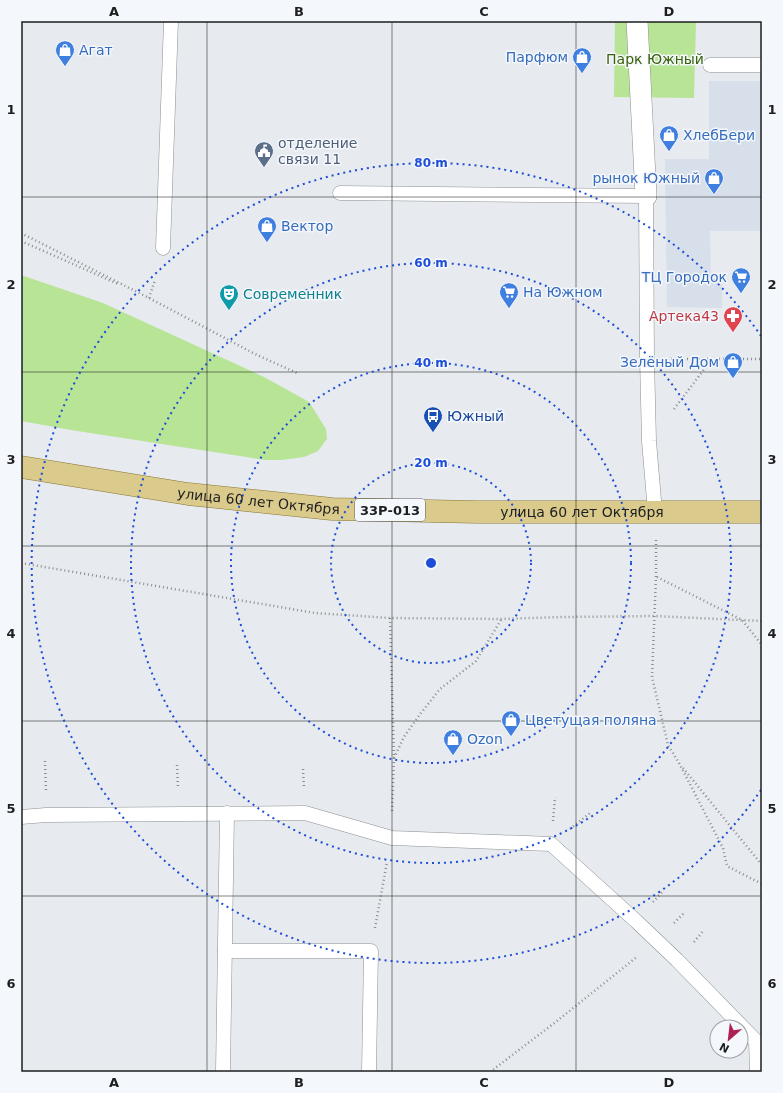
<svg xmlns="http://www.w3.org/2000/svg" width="783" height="1093" font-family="'DejaVu Sans',sans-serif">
<rect width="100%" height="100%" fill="#e7eaee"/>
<!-- built -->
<path fill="#d7dfea" d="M709 81H762V231H710L711 282H722V308L667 307 665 159H709Z"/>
<!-- green -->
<g fill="#b7e495">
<path d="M615 21H696L694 98 614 97Z"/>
<path d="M21 275 103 303 264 377 309 402 326 429 327 439 318 451 304 457 281 460H265L71 430 21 421Z"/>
</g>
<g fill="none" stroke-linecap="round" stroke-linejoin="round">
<!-- service casing -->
<g stroke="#8d9094" stroke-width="15">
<g id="service">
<path d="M710 65H762"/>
<path d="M340 193 646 196 647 359 649 441 655 512"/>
<path d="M163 248 171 21"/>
<path d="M21 817 46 815 305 813 392 838 551 844 636 921 677 960 756 1041 757 1072"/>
<path d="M225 951H371L369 1072"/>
<path d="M223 1072 227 813"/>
</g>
</g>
<!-- pedestrian casing -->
<g stroke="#8d9094" stroke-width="22">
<path id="pedestrian" d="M637 21 646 196"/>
</g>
<!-- primary casing -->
<g stroke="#887634" stroke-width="23">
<g id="primary">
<path id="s1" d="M21 467 188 494 332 509 477 512H762"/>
</g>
</g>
<!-- path -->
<g stroke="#8b8d90" stroke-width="2.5" stroke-dasharray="1 3" stroke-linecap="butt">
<path d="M21 233 149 298 257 355 297 373"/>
<path d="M21 241 118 284"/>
<path d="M149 298 155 280"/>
<path d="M671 359H762"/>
<path d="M674 409 712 359"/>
<path d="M656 540V576L652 677 668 745 679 763 723 848 727 866 762 884"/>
<path d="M21 563 315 613 390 618 501 619 563 617 654 616 762 621"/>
<path d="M657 577 742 620 762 645"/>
<path d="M390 618 394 758 392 813"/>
<path d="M394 758 404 737 421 713 440 689 476 661 501 620"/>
<path d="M45 761 46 791"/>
<path d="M177 765 178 789"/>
<path d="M683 768 762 865"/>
<path d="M303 769 304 788"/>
<path d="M553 821 555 797"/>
<path d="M570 829 590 813"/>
<path d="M653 902 663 891"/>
<path d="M674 923 685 912"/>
<path d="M375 928 387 862"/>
<path d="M694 942 704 930"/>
<path d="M490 1072 557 1021 638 956"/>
</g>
<!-- service -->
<use href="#service" stroke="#fff" stroke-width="14"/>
<!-- pedestrian -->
<use href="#pedestrian" stroke="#fff" stroke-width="21"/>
<!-- primary -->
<use href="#primary" stroke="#daca8c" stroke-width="22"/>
</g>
<!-- grid -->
<path fill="none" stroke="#1d1e1f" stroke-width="1" stroke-opacity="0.55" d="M207 21V1072M392 21V1072M576 21V1072M21 197H762M21 372H762M21 546H762M21 721H762M21 896H762"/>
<!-- distance rings -->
<g fill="none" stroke="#1d4ed8" stroke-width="2" stroke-dasharray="2 4">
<circle cx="431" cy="563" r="100"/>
<circle cx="431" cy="563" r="200"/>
<circle cx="431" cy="563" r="300"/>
<path d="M761 790A400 400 0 1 1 761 336"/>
</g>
<!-- icons -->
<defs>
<g id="shop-pin" transform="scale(1)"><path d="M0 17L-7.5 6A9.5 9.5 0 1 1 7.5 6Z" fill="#3f7fe0" stroke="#f4f7fc"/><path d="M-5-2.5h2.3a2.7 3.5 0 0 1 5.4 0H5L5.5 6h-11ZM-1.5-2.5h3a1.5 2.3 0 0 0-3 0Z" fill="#fff"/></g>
<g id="civic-pin" transform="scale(1)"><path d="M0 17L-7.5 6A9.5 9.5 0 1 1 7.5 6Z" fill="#5c6f8a" stroke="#f4f7fc"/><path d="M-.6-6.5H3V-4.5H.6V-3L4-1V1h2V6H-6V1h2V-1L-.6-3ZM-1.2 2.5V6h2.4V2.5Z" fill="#fff"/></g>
<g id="supermarket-pin" transform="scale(1)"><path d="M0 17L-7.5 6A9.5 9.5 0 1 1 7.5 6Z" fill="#3f7fe0" stroke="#f4f7fc"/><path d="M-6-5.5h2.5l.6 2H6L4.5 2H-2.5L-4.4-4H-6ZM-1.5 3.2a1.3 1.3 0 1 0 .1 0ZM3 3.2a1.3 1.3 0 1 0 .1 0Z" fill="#fff"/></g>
<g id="theatre-pin" transform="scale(1)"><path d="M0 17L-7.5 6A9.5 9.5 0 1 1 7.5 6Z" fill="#0f9aa8" stroke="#f4f7fc"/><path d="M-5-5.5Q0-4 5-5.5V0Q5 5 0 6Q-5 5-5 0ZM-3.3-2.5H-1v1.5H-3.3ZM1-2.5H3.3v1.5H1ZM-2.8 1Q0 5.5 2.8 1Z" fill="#fff"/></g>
<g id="pharmacy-pin" transform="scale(1)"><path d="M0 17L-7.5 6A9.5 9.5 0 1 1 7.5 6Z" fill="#e0444e" stroke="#f4f7fc"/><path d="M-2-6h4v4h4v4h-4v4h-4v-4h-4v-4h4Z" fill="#fff"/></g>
<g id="bus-pin" transform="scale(1)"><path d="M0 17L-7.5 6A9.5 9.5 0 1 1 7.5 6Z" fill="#1a4fb4" stroke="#f4f7fc"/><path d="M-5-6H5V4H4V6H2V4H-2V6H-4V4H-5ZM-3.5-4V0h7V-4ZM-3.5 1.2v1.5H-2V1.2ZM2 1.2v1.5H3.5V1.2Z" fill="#fff"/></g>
</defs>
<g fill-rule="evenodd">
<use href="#shop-pin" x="65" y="50"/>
<use href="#shop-pin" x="582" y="57"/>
<use href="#shop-pin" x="669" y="135"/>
<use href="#civic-pin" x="264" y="151"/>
<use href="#shop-pin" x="714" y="178"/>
<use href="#shop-pin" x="267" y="226"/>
<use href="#supermarket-pin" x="741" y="277"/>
<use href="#supermarket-pin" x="509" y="292"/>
<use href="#theatre-pin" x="229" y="294"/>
<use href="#pharmacy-pin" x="733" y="316"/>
<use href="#shop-pin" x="733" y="362"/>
<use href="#bus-pin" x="433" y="416"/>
<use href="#shop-pin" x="511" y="720"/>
<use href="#shop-pin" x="453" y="739"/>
</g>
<g text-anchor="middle" stroke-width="3" stroke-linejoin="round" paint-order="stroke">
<!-- shield labels -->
<rect fill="#f4f7fc" stroke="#5e5f61" stroke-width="1" x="355" y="499" width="70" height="22" rx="3"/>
<g font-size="13" font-weight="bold" fill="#1d1e1f">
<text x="390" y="515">33Р-013</text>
</g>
<!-- shop labels -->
<g font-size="14" fill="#366cbe" stroke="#f4f7fc" text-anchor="start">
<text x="79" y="55">Агат</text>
<text x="568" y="62" text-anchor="end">Парфюм</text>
<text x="683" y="140">ХлебБери</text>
<text x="700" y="183" text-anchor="end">рынок Южный</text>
<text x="281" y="231">Вектор</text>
<text x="727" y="282" text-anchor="end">ТЦ Городок</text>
<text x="523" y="297">На Южном</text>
<text x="719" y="367" text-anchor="end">Зелёный Дом</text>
<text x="525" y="725">Цветущая поляна</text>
<text x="467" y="744">Ozon</text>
</g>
<!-- park labels -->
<g font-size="14" fill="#3a620a" stroke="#f4f7fc">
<text x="655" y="64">Парк Южный</text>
</g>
<!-- service labels -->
<g font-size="14" fill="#4e5e75" stroke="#f4f7fc" text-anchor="start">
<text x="278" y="148">отделение<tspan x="278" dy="16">связи 11</tspan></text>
</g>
<!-- culture labels -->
<g font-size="14" fill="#0d838f" stroke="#f4f7fc" text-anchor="start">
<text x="243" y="299">Современник</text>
</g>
<!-- health labels -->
<g font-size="14" fill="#be3a42" stroke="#f4f7fc" text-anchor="end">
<text x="719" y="321">Артека43</text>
</g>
<!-- transit labels -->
<g font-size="14" fill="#164399" stroke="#f4f7fc" text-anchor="start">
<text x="447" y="421">Южный</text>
</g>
<!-- street labels -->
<g font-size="14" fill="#1d1e1f" stroke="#f4f7fc">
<text dy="5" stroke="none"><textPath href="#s1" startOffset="240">улица 60 лет Октября</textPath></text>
<text dy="5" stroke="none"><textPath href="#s1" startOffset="564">улица 60 лет Октября</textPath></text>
</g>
</g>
<circle cx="431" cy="563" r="6" fill="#1d4ed8" stroke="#f4f7fc" stroke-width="2"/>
<g font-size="12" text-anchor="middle" font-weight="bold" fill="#1d4ed8" stroke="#f4f7fc" stroke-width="3" stroke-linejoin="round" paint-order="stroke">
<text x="431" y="167">80 m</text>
<text x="431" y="267">60 m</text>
<text x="431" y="367">40 m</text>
<text x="431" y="467">20 m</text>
</g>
<!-- border -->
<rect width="783" height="1093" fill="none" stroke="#f4f7fc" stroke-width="44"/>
<!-- north arrow -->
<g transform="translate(729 1039) rotate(208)"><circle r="19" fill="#f4f7fc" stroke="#9ea0a4"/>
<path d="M0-3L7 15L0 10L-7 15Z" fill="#af2055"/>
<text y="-6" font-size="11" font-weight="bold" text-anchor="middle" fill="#1d1e1f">N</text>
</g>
<rect x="22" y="22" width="739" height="1049" fill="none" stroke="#1d1e1f" stroke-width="1.5"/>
<g font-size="13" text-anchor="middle" font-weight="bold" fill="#1d1e1f">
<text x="114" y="16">A</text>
<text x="299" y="16">B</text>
<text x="484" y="16">C</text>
<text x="669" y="16">D</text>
<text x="11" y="114">1</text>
<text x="772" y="114">1</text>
<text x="11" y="289">2</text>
<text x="772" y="289">2</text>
<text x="11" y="464">3</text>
<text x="772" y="464">3</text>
<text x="11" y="638">4</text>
<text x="772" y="638">4</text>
<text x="11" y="813">5</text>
<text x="772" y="813">5</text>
<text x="11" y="988">6</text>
<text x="772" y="988">6</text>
<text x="114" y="1087">A</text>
<text x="299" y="1087">B</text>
<text x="484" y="1087">C</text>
<text x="669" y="1087">D</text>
</g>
</svg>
